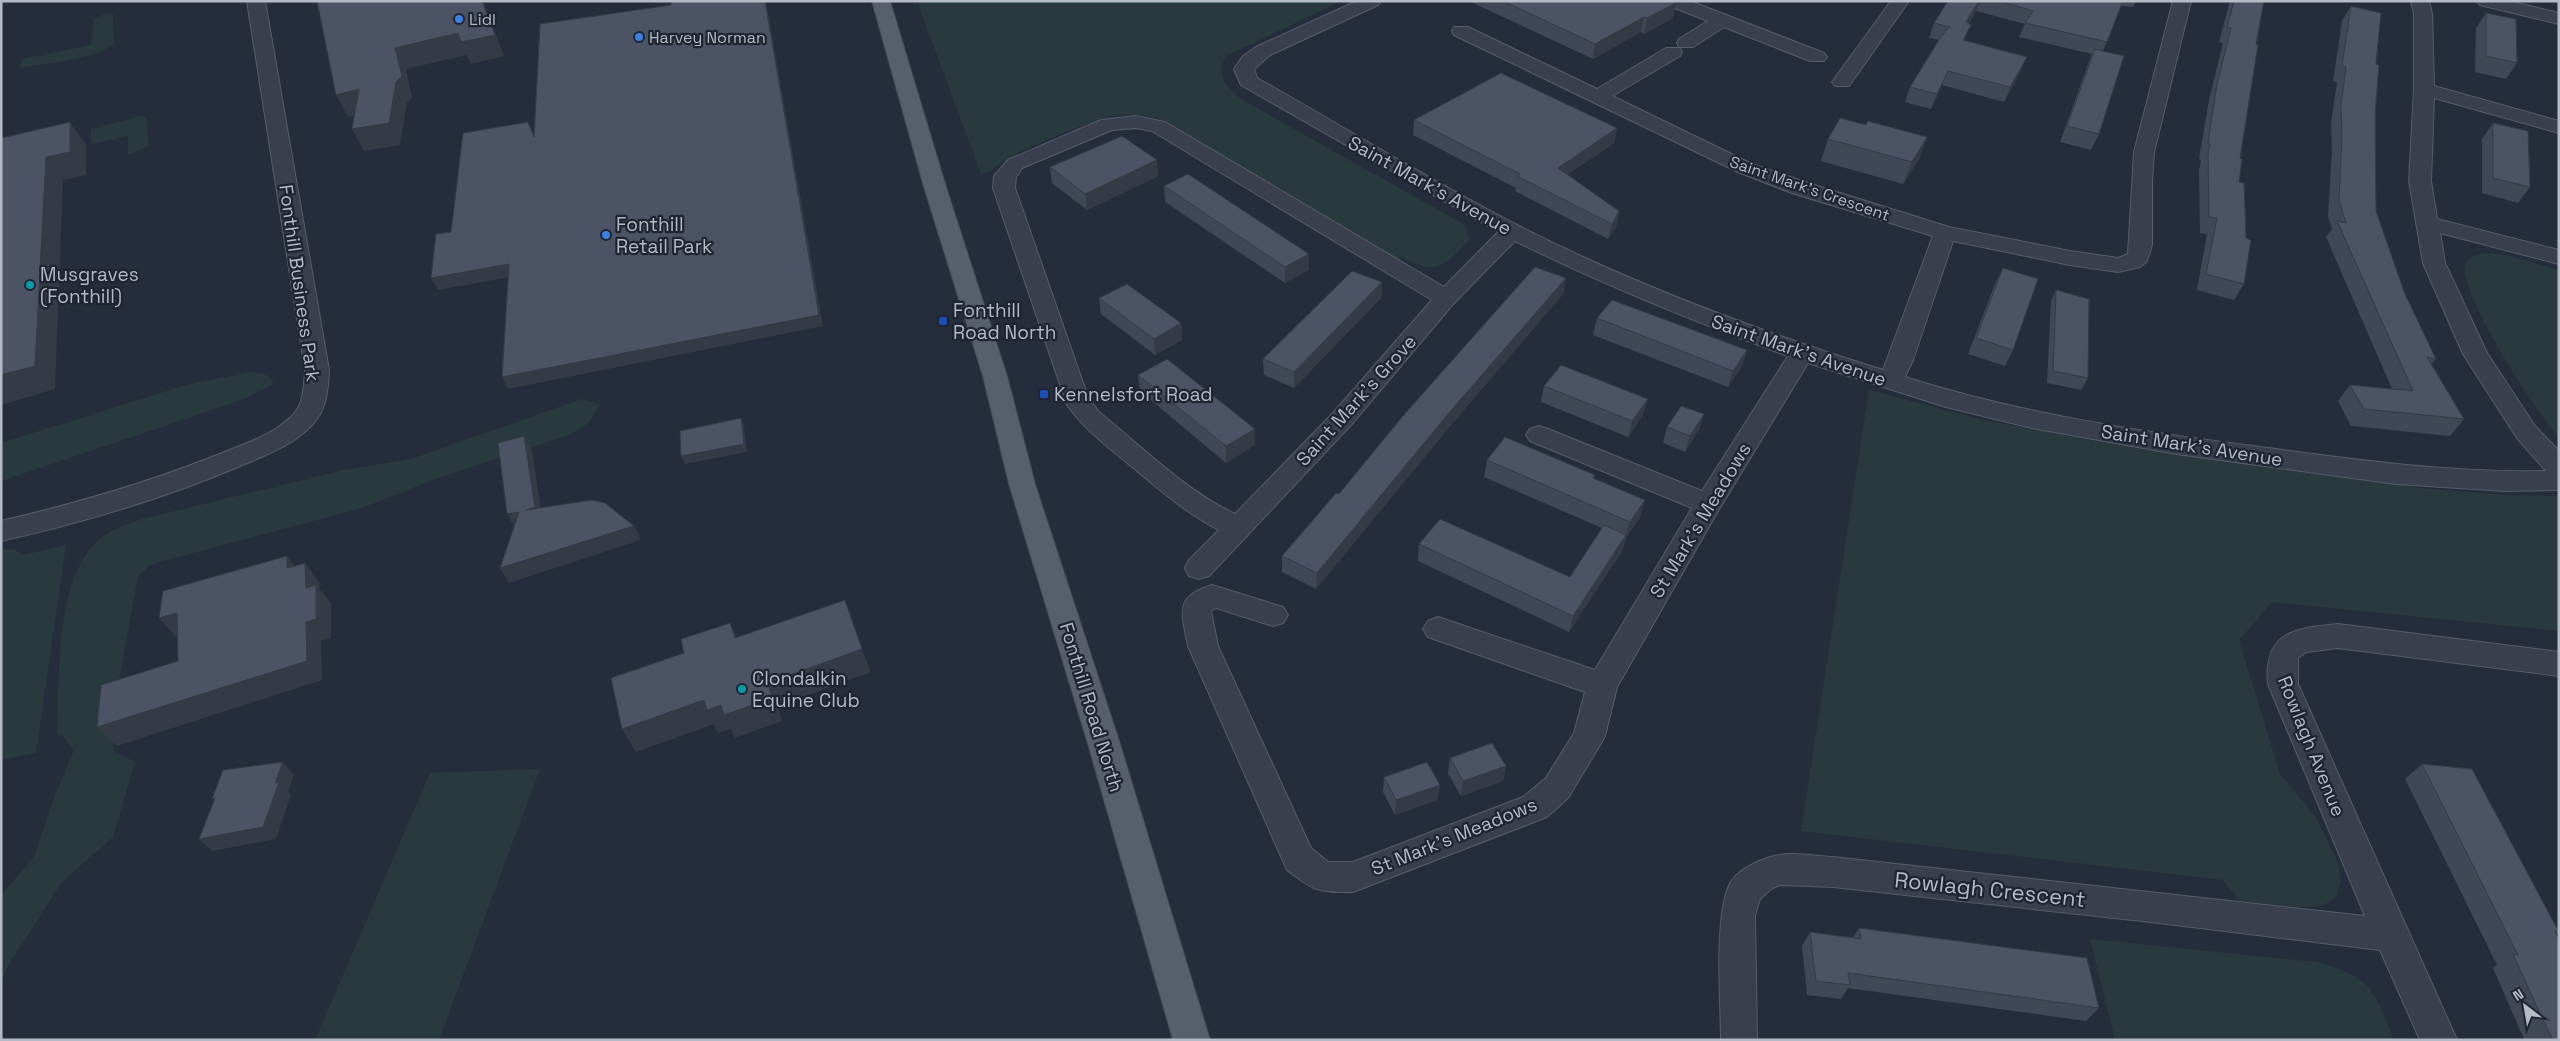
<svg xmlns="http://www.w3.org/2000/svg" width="2560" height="1041" font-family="'Space Grotesk',sans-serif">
<rect width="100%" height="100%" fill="#252d3c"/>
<!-- green -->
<g fill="#283a3e">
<path d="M917 1H1341L1226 56C1213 77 1229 90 1246 102L1465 225 1470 239C1443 266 1439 277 1401 257L1392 261 1165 121C1143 112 1119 113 1096 120 1076 129 1000 156 992 171L981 174Z"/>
<path d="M113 14 114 43C98 60 44 63 20 68L22 59 91 45 94 19 102 15Z"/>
<path d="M141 116 146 118 149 146 128 155V136L91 144V129Z"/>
<path d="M2483 253 2505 255 2559 270V437C2538 416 2458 291 2465 265 2467 257 2475 256 2483 253Z"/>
<path d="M249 372 265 374 273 380 272 385 245 399 1 481V443L186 385Z"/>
<path d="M1869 390 1988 421 2173 455 2420 488 2508 495 2559 496V631L2272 602 2239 640 2280 774 2315 816 2338 862 2341 882 2336 897 2323 906 2302 907 2240 901 2223 880 1801 831Z"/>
<path d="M582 399 600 404 589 423 569 435 433 480 362 508 152 564 138 576 116 697 113 751 135 762 113 837 62 882 9 964 1 982V895L34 857 54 798 74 750 65 738 57 733C60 677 54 577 100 539 112 529 128 524 142 519L344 470 411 459Z"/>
<path d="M66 545 36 753 1 760V548L15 550 23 555Z"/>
<path d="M540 769 439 1040H315L430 773Z"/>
<path d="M2090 939 2316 962C2371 976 2374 990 2394 1040H2115Z"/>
</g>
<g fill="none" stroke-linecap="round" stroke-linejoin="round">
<!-- minor casing -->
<g stroke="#575d6a" stroke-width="2">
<g id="minor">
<path d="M247 1H265L329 370C328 389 327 409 313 424 294 445 264 456 238 467 162 499 81 523 1 541V521C78 503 154 481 227 451 250 442 281 431 296 411 304 401 304 382 305 370Z"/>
<path d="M1357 1H1381L1378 5 1270 55 1254 69 1257 78C1344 127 1431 181 1521 227 1637 286 1759 331 1883 370L1933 236 1792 193 1738 172 1454 35 1452 31 1454 27H1468L1597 89 1666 48H1680L1682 52 1680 56 1612 96 1752 164 1808 183 1949 227 2070 251 2118 258 2128 254 2134 152 2173 1H2191L2154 152 2152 181V245L2147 261 2140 267 2118 272 2070 265 1953 241 1913 360 1905 377C2018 413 2136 431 2253 446 2351 459 2447 473 2546 471L2517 438 2463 354 2423 263 2409 181 2414 89V14L2411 1H2429L2432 14 2434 86 2559 121V133L2434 98 2431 181 2437 219 2559 250V264L2440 233 2445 263 2487 353 2535 426 2559 451V490L2505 491 2396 484 2176 454 2032 428 1946 407 1808 363 1718 511 1617 687 1605 736 1600 745 1568 798 1547 817 1353 892C1318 892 1315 892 1287 870L1188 646C1182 613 1173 597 1212 585L1283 607 1288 615 1283 623 1273 626 1216 608 1211 611 1218 646 1311 848 1328 862H1353L1523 797 1546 778 1574 733 1585 692 1428 637 1423 629 1428 621 1438 617 1595 670 1692 508 1530 441 1526 435 1530 429 1539 426 1548 429 1702 491 1788 356C1695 322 1604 285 1515 241L1454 303 1351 425 1209 576 1199 579 1189 576 1185 568 1189 560 1219 530C1186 513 1160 490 1131 466 1108 447 1085 430 1067 405L993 188 994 176 1008 160 1101 120 1136 116 1165 122 1444 287 1498 232 1241 85 1234 69 1243 56 1256 47ZM1136 128 1152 131 1432 300 1333 413 1235 514C1185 490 1142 447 1099 412L1088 397 1015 188 1016 177 1022 168 1112 130Z"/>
<path d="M1664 1H1690L1824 53 1827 57 1824 61H1810L1724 27 1693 47H1679L1677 43 1679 39 1708 21 1667 5Z"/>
<path d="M1891 1H1909L1849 86H1835L1832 82Z"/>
<path d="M2477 1H2509L2559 13V24L2480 5Z"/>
<path d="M2338 624 2559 652V676L2338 648 2306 652 2298 658V684L2457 1040H2420L2380 950 2142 921 1833 887 1780 885 1771 889 1760 899 1755 915 1757 1040H1721C1721 1002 1713 909 1732 880 1741 868 1765 857 1779 855 1796 852 1816 856 1833 857L2365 916 2268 684C2263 632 2295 628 2338 624Z"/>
</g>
</g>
<!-- major casing -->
<g stroke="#424855" stroke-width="2">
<path id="major" d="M872 1H890L946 187 1007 376 1035 484 1120 744 1210 1040H1173L1088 744 1009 484 983 376 924 187Z"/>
</g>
<!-- minor -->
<use href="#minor" fill="#393f4c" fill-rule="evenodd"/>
<!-- major -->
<use href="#major" fill="#575e6c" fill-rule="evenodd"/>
</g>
<!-- wall -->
<g fill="#404756">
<path d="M1469 1H1671L1676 3 1673 18 1644 34 1641 32 1593 59Z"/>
<path d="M1948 1H2136L2133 7 2121 6 2103 51 2099 134 2091 150 2060 142 2088 64 2092 54 2019 37 2025 24 1976 11 1969 23 1964 41 2021 71 2004 102 1942 85 1931 109 1905 102 1910 87 1939 40 1929 38 1934 23Z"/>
<path d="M2230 1H2264L2256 44 2240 158 2239 182 2244 284 2234 300 2197 290 2207 234 2200 233 2199 171 2201 160 2199 159 2209 100 2223 43 2219 42Z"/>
<path d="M2351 6 2376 64V211L2405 294 2436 359 2431 364 2464 419 2450 436 2351 426 2338 401 2350 385 2392 389 2326 237 2332 229 2328 216 2332 151 2331 123 2337 82 2333 81 2342 21Z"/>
<path d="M2486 13 2517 63 2506 79 2475 72 2476 28Z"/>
<path d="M1414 120 1617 128 1614 143 1567 175 1619 211 1616 227 1608 239 1515 191 1516 188 1413 135Z"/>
<path d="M2493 123 2530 187 2518 203 2482 193V139Z"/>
<path d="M1866 125 1927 137 1919 159 1903 184 1821 161 1828 139Z"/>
<path d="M1050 167 1158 176 1087 210 1052 183Z"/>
<path d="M1164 186 1309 270 1285 283 1165 202Z"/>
<path d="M2003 268 2013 350 2005 366 1968 354 1995 284Z"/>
<path d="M1566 278 1563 294 1446 431 1316 589 1282 572V556L1339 494Z"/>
<path d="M1382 282 1381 298 1294 388 1264 375 1263 359Z"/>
<path d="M2056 290 2088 378 2081 390 2047 383 2051 301Z"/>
<path d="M1099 298 1181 323 1182 340 1155 355 1101 314Z"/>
<path d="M1597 318 1747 350 1742 366 1728 387 1593 335Z"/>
<path d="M1138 375 1255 445 1226 463 1140 391Z"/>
<path d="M1544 386 1643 415 1628 437 1541 402Z"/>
<path d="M1704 414 1699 430 1685 452 1663 443 1667 427Z"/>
<path d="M1487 460 1595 475 1594 479 1645 500 1640 517 1626 538 1622 551 1569 632 1418 561 1419 544 1570 577 1602 528 1484 477Z"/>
<path d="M1450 758 1506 766 1503 781 1461 796 1448 773Z"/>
<path d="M2422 764 2559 932 2556 934 2559 1040H2525L2520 1030 2493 968 2497 965 2405 779Z"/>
<path d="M1384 777 1440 785 1437 800 1395 815 1383 792Z"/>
<path d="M1859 928 2099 1008 2086 1021 1848 988 1841 999 1807 995 1802 946 1810 932 1853 938Z"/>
</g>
<!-- shaded-wall -->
<g fill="#343a46">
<path d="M482 1H483L504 56 471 64 467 55 406 69 412 98 407 103 400 145 364 151 352 129 395 48Z"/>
<path d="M765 1H766L823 326 508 389 502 377Z"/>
<path d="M1979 1H1980L1976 11 1961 36 1966 22Z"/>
<path d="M1676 3 1673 18 1644 34 1647 18Z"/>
<path d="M1644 17 1641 32 1593 59 1595 44Z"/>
<path d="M2027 57 2021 71 2004 102 2010 87Z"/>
<path d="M1948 71 1942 85 1931 109 1937 94Z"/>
<path d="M359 89 371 111 348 117 336 95Z"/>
<path d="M70 122 86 145V175L63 180 55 389 1 405V375L46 157Z"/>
<path d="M1617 128 1614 143 1555 183 1558 168Z"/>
<path d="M1927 137 1919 159 1903 184 1912 162Z"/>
<path d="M1157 160 1158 176 1087 210 1085 194Z"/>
<path d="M1619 211 1616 227 1608 239 1612 224Z"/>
<path d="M1309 254V270L1285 283V267Z"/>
<path d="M509 264 515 276 438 290 431 278Z"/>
<path d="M1566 278 1563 294 1446 431 1316 589 1317 573 1448 414Z"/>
<path d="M1382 282 1381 298 1294 388V372Z"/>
<path d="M1181 323 1182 340 1155 355 1154 339Z"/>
<path d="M1747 350 1742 366 1728 387 1733 371Z"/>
<path d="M1648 399 1643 415 1628 437 1632 421Z"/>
<path d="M1704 414 1699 430 1685 452 1690 436Z"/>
<path d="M741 418 744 426 747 452 685 464 681 456Z"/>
<path d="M1255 429V445L1226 463V446Z"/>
<path d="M524 436 532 450 543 522 526 510Z"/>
<path d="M1645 500 1640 517 1626 538 1622 551 1569 632 1573 616 1626 535 1630 522Z"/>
<path d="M519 512 516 529 507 514Z"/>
<path d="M634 526 641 540 509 583 500 568Z"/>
<path d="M287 556 302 576 287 568Z"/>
<path d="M305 563 319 582 320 589 331 603V638L321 641 322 680 117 746 97 727 306 588Z"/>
<path d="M177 613 194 632 176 637 159 618Z"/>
<path d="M730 623 741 646 735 638Z"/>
<path d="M862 649 871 672 778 706 782 721 735 738 731 729 718 733 714 724 636 752 622 729 704 700 768 683Z"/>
<path d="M283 762 294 775 288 792 291 795 276 839 212 851 199 839 275 783Z"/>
<path d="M1506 766 1503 781 1461 796 1463 781Z"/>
<path d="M1440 785 1437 800 1395 815 1396 800Z"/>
</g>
<!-- building -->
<g fill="#4b5364" stroke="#343a46">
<path d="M317 1H482L495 35 461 42 458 33 395 48 402 76 396 82 389 123 352 129 359 89 336 95Z"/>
<path d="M671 1H765L819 315 502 377 509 264 431 278 436 234 451 232 463 133 528 122 534 137 540 24 671 5Z"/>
<path d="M1503 1H1671L1676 3 1647 18 1644 17 1595 44Z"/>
<path d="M1948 1H1979L1966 22 1971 25 1963 40 2027 57 2010 87 1948 71 1937 94 1910 87 1942 35 1950 27 1934 23Z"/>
<path d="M1999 1H2123L2107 42 2025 23 2033 11Z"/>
<path d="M2234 1H2264L2256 44 2258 45 2240 158 2242 159 2239 182 2244 183 2246 238 2251 240 2244 284 2206 274 2217 218 2209 217 2208 155 2210 144 2208 143 2217 84 2231 28 2227 27Z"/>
<path d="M2351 6 2381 13 2376 64 2379 65 2375 114 2376 211 2405 294 2436 359 2427 357 2464 419 2364 409 2350 385 2413 391 2337 221 2346 223 2339 200 2342 135 2341 107 2346 67 2342 66Z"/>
<path d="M2486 13 2516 19 2517 63 2486 56Z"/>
<path d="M2095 49 2124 56 2099 134 2067 126Z"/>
<path d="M1501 73 1617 128 1558 168 1619 211 1612 224 1517 176 1520 174 1414 120Z"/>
<path d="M1840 118 1866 125 1868 121 1927 137 1912 162 1828 139Z"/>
<path d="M70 122V152L46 157 35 366 1 375V137H6Z"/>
<path d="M2493 123 2528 131 2530 187 2493 178Z"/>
<path d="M1122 136 1157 160 1085 194 1050 167Z"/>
<path d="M1188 174 1309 254 1285 267 1164 186Z"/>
<path d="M1535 267 1566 278 1448 414 1317 573 1282 556 1336 493 1339 494 1402 417Z"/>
<path d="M2003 268 2038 279 2013 350 1976 338Z"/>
<path d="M1352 271 1382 282 1294 372 1263 359Z"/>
<path d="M1127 284 1181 323 1154 339 1099 298Z"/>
<path d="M2056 290 2089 299 2088 378 2053 371Z"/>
<path d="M1612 300 1747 350 1733 371 1597 318Z"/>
<path d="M1167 359 1255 429 1226 446 1138 375Z"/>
<path d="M1561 365 1648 399 1632 421 1544 386Z"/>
<path d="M1681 406 1704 414 1690 436 1667 427Z"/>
<path d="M741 418 744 444 681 456 680 431Z"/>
<path d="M524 436 535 507 526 510 592 500 605 503 634 526 500 568 519 512 507 514 498 443Z"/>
<path d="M1505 437 1595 475 1593 478 1645 500 1630 522 1487 460Z"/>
<path d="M1440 519 1570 577 1604 525 1626 535 1573 616 1419 544Z"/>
<path d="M287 556V568L305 563 306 588 316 585V619L306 622 307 661 97 727 101 685 178 661 177 613 159 618 163 591Z"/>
<path d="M845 600 862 649 768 683 772 698 724 715 721 705 707 710 704 700 622 729 611 678 684 653 681 639 730 623 735 638Z"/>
<path d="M1492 743 1506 766 1463 781 1450 758Z"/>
<path d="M283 762 275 783 279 782 263 827 199 839 215 798 212 799 223 770Z"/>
<path d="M1427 762 1440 785 1396 800 1384 777Z"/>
<path d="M2422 764 2472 769 2559 932 2555 931 2559 940V1040H2553L2541 1016 2513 954 2518 955Z"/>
<path d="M1859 928 2087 958 2099 1008 1848 973 1850 985 1816 981 1810 932 1861 939Z"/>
</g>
<!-- markers -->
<g fill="#3f7fe0" stroke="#1e2431" stroke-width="2">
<circle cx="459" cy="19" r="5"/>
<circle cx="639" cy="37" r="5"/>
<circle cx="606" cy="235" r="5"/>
</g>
<g fill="#0f9aa8" stroke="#1e2431" stroke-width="2">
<circle cx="30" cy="285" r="5"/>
<circle cx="742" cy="689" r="5"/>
</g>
<g fill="#1a4fb4" stroke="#1e2431" stroke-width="2">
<rect x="938" y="316" width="10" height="10" rx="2.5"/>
<rect x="1039" y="389" width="10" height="10" rx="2.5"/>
</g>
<g text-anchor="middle" stroke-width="4.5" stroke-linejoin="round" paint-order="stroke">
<!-- far-poi labels -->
<g font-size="16" fill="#b5bac7" stroke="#1e2431" text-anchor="start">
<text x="469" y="25">Lidl</text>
<text x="649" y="43">Harvey Norman</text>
</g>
<!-- far-street labels -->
<g font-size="16" fill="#b5bac7" stroke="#1e2431">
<text transform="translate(1810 188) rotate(19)" y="6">Saint Mark's Crescent</text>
</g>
<!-- street labels -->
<g font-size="19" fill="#b5bac7" stroke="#1e2431">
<text transform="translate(1430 185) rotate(29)" y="7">Saint Mark's Avenue</text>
<text transform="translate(300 283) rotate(82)" y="7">Fonthill Business Park</text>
<text transform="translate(1799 350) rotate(19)" y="7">Saint Mark's Avenue</text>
<text transform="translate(1356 400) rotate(-48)" y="7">Saint Mark's Grove</text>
<text transform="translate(2192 445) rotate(9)" y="7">Saint Mark's Avenue</text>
<text transform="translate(1700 520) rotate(-59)" y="7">St Mark's Meadows</text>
<text transform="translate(1092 707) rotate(73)" y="7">Fonthill Road North</text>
<text transform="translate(2312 746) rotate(68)" y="7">Rowlagh Avenue</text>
<text transform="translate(1454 836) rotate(-22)" y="7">St Mark's Meadows</text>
</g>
<!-- poi labels -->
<g font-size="19" fill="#b5bac7" stroke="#1e2431" text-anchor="start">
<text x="616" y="231">Fonthill<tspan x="616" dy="22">Retail Park</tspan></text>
<text x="40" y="281">Musgraves<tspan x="40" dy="22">(Fonthill)</tspan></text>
<text x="953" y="317">Fonthill<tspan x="953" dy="22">Road North</tspan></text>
<text x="1054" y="401">Kennelsfort Road</text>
<text x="752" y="685">Clondalkin<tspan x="752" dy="22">Equine Club</tspan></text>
</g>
<!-- near-street labels -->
<g font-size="22" fill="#b5bac7" stroke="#1e2431">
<text transform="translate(1990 889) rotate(6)" y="8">Rowlagh Crescent</text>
</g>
</g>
<!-- border -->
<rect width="2560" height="1041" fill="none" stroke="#b5bac7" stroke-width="5"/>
<!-- north arrow -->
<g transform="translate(2525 1006) rotate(329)" stroke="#1e2431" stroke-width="4" paint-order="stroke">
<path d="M0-4L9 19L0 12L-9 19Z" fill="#b5bac7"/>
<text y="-8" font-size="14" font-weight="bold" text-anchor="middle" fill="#b5bac7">N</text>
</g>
</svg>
